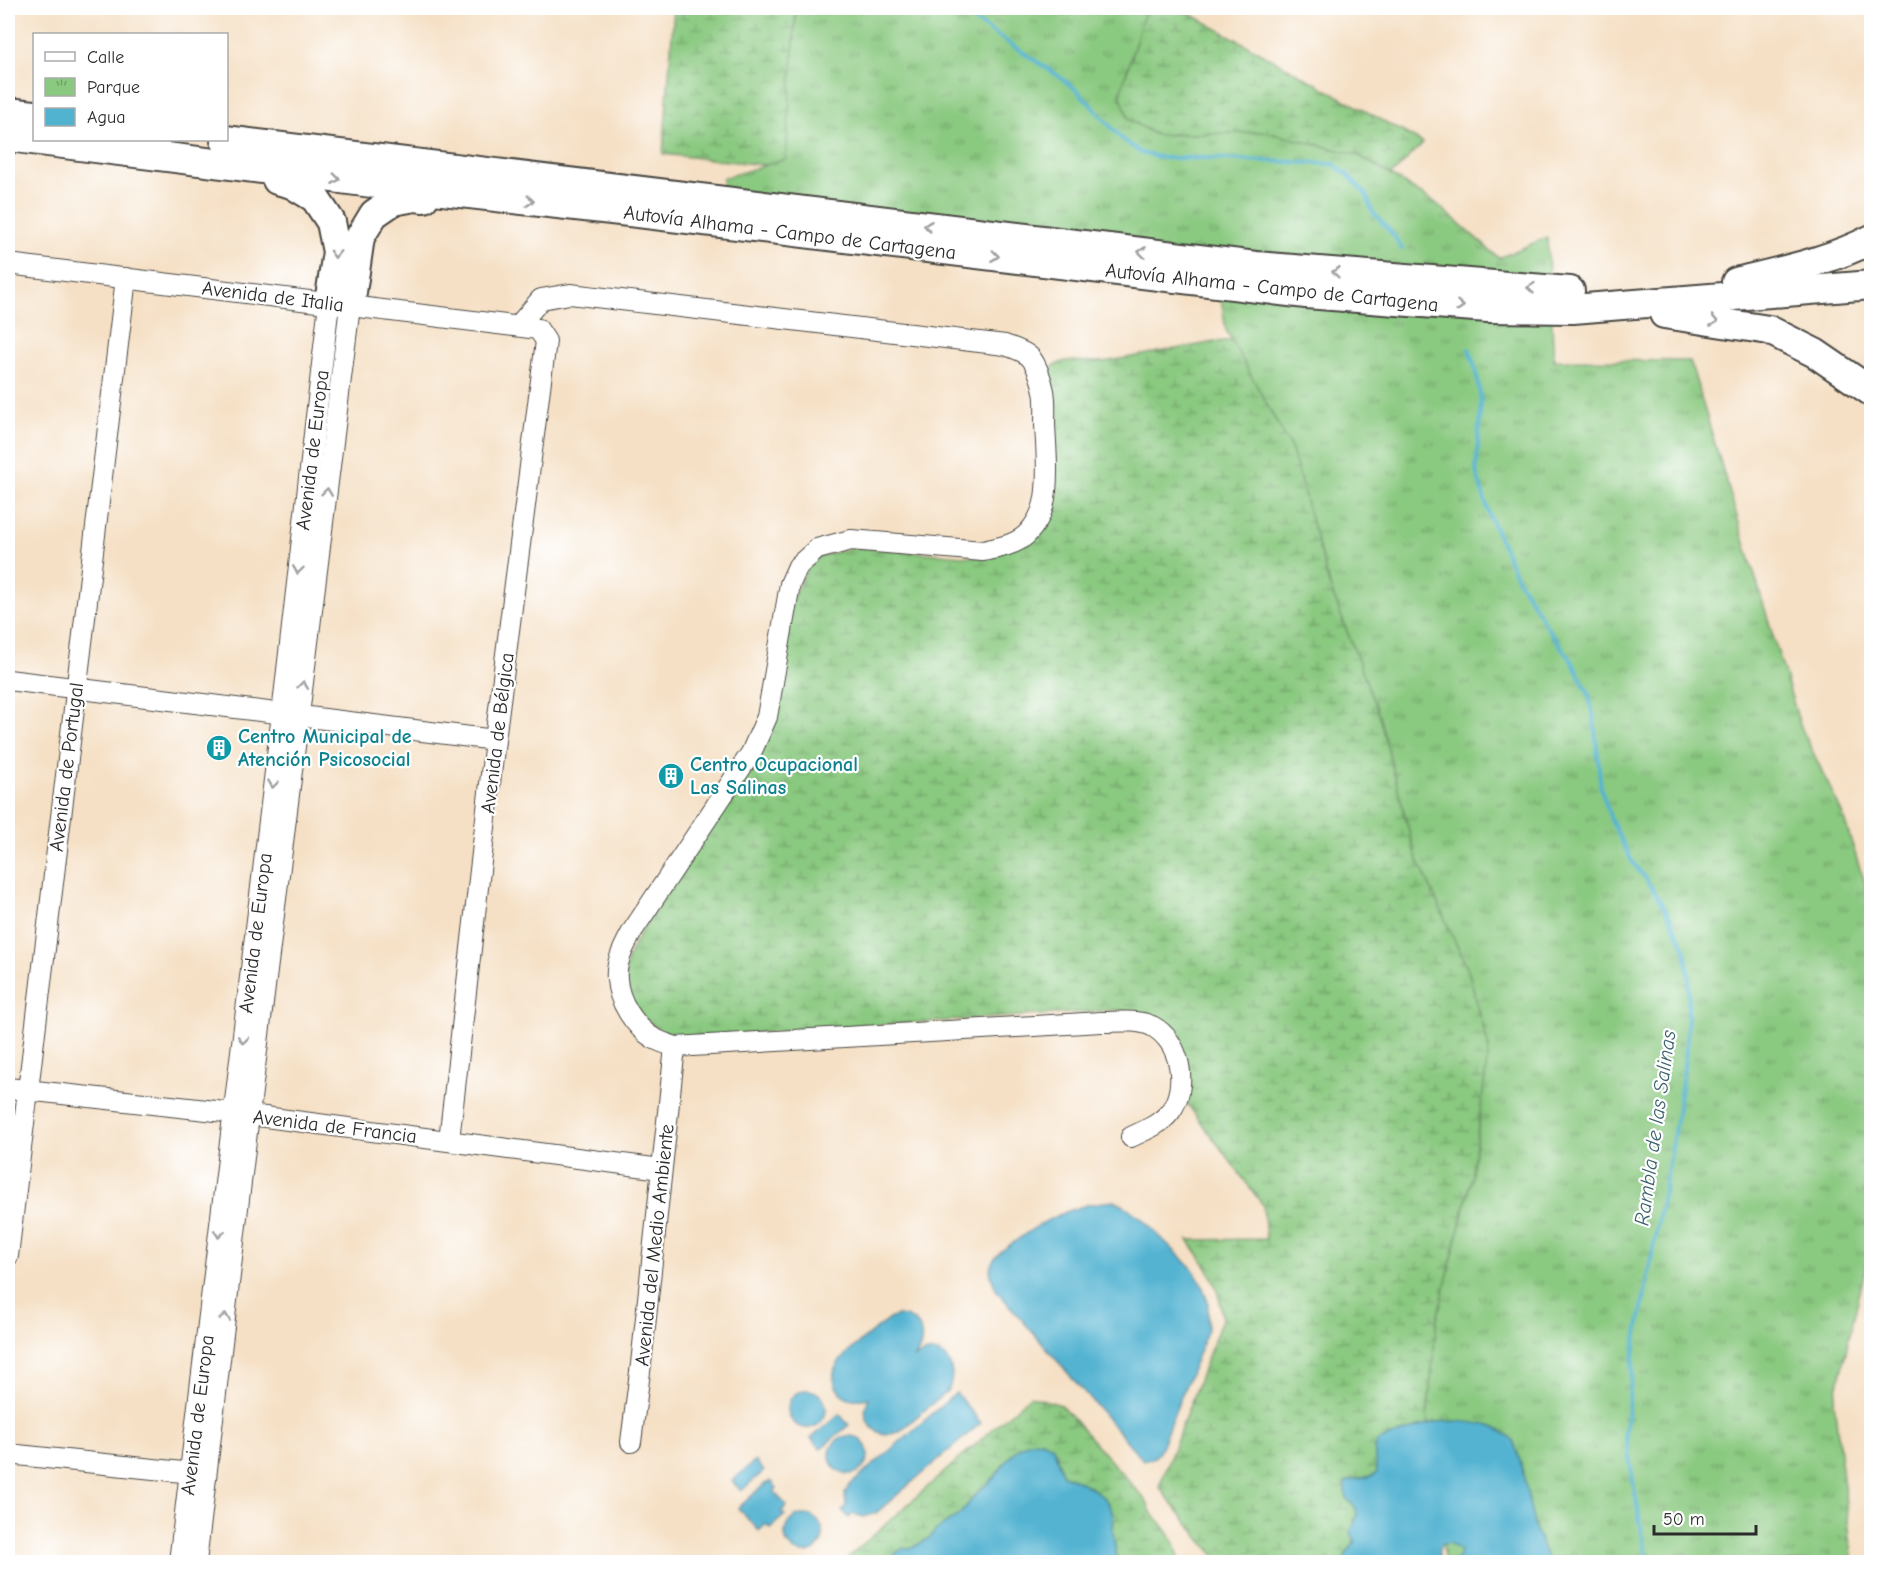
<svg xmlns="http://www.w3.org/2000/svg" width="1879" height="1570" font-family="'Comic Neue',sans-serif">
<defs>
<pattern id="wetland-marsh" width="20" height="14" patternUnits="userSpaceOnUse" patternTransform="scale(1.5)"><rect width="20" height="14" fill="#8ac980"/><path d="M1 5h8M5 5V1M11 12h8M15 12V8" fill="none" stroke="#71a369"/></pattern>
<pattern id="park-tufts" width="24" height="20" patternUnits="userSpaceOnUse" patternTransform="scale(1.5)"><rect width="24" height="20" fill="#8ac980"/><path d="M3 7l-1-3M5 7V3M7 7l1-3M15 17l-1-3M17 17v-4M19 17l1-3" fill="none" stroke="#71a369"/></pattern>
</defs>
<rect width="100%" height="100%" fill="#fff"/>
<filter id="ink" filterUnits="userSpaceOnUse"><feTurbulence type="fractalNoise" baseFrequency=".0167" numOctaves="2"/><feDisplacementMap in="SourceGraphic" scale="12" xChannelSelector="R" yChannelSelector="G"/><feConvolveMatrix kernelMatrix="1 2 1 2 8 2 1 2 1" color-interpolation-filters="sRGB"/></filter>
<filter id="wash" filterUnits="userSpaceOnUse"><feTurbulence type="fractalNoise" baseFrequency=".008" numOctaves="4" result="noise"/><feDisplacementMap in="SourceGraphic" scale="24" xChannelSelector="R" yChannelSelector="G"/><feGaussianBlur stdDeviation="1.35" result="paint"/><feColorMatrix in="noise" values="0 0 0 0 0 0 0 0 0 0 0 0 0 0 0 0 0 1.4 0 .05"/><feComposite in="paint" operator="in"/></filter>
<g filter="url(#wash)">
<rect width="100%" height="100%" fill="#f5e0c5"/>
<!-- wetland -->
<g fill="url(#wetland-marsh)" stroke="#5a7a56" stroke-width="1.5">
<path d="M674 8H1180L1423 143 1399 168 1377 186 1025 193 663 154Z"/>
<path d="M1255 338 1584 495 1434 1422 1378 1441C1372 1451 1376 1462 1378 1473L1367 1479 1359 1478 1355 1541 1345 1556V1562H1221L1201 1540 1159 1487 1222 1319C1221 1286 1207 1266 1188 1240L1266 1239 1263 1205 1186 1102 1189 1077 1140 1014 1117 1010 673 1038C649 1028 623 1001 625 973 626 958 634 945 640 933L765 745 793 596 809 566 819 557 855 547 988 558 1047 521 1055 506 1047 372 1055 365 1066 361 1104 362 1215 342Z"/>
<path d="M1030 1396 1061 1405 1148 1503C1149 1513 1155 1516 1161 1523 1170 1533 1179 1549 1179 1562H1116C1118 1553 1114 1544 1113 1534 1113 1528 1114 1521 1113 1515 1108 1491 1081 1483 1062 1474L1053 1446 1006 1461 995 1477 977 1493 960 1514 935 1531 930 1538 914 1547 902 1549 885 1562H843Z"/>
</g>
<!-- park -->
<path fill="url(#park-tufts)" stroke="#5a7a56" stroke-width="1.5" d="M796 8H1146L1120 94 1129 120 1156 135 1266 132 1358 155 1436 203 1499 258 1547 237 1554 360 1690 361 1800 725 1842 813 1871 902V1245L1834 1402 1853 1562H1445L1427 1417 1437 1319 1471 1180 1489 1048 1468 970 1414 851 1379 715 1329 584 1292 450 1226 330 1215 259 720 198 723 178 786 159Z"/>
<!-- water -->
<g fill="#52b3d1" stroke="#3e6f7e" stroke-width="1.5">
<path d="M1114 1201 1122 1204 1140 1217 1193 1269 1202 1285 1208 1302V1329L1159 1452 1153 1459 1143 1460 997 1291C994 1284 988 1273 991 1265 995 1254 1007 1247 1017 1240 1046 1218 1077 1203 1114 1201Z"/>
<path d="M896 1316C924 1316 927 1340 914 1359 918 1356 923 1353 927 1352 950 1349 958 1375 947 1391L900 1431C877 1442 857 1420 869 1398 858 1400 847 1401 839 1391 833 1384 832 1373 837 1365 844 1353 876 1329 889 1319Z"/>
<circle cx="807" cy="1409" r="19"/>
<path d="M956 1393 981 1423 876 1513 864 1517 853 1514 849 1518 842 1510 846 1506 845 1493 849 1486Z"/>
<path d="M839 1414 849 1425 820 1449 811 1438Z"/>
<path d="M1455 1421C1475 1423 1496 1423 1511 1439 1521 1449 1529 1507 1534 1524 1537 1537 1544 1549 1549 1562H1453L1458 1558 1460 1550 1449 1543 1441 1545C1438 1551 1437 1557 1442 1562H1345V1556L1355 1541 1351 1532 1357 1515 1356 1508C1347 1500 1344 1496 1345 1483 1356 1476 1364 1481 1377 1473 1376 1462 1372 1451 1378 1441L1434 1422Z"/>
<circle cx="849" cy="1455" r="19"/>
<path d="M1041 1441 1053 1446 1062 1474C1081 1483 1108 1491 1113 1515 1114 1521 1113 1528 1113 1534 1114 1544 1118 1553 1116 1562H885L902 1549 914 1547 929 1538 935 1531 960 1514 977 1493 995 1477 1006 1461 1017 1449 1029 1442Z"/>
<path d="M755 1461 764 1471 741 1491 732 1481Z"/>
<path d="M771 1481 777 1488 774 1492 787 1506 781 1512 785 1515 770 1528 766 1524 759 1531 738 1508 766 1483 767 1484Z"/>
<circle cx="804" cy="1534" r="19"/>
</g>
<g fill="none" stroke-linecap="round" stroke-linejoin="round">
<!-- stream -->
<g stroke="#52b3d1" stroke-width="4">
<path d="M956 8 1057 75 1078 91 1121 138 1141 153 1164 158H1203L1334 164 1349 176 1367 196 1372 211 1394 236 1402 249"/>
<path d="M1469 349 1476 371 1481 400 1476 471 1490 517 1516 576 1549 630 1571 660 1588 692 1594 719 1601 789 1611 820 1633 863 1651 886 1669 916 1685 949 1689 978 1687 1042 1683 1074 1671 1153 1635 1345 1625 1433 1639 1517 1648 1562"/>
</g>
</g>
</g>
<g filter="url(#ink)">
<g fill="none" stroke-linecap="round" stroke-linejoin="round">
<!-- minor casing -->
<g stroke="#494642" stroke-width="22">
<g id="minor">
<path d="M8 264 538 329 546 341 495 740 449 1140"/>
<path d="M518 326 541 299 570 294 1005 345C1013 348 1024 351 1030 357 1037 365 1042 381 1044 391 1046 401 1045 413 1045 424 1046 448 1049 474 1045 498 1043 511 1036 525 1026 535 1015 545 998 548 983 551L851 540 817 549 798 566 790 584 767 717 751 753 633 930C625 945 615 962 617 979 618 1001 635 1027 653 1038 660 1042 668 1044 675 1047L1101 1022C1117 1022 1137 1019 1152 1026 1181 1041 1189 1087 1170 1112 1160 1125 1145 1130 1131 1137"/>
<path d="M8 680 495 740"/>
<path d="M8 1088 234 1113 661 1169"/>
<path d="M8 1256 126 278"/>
<path d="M631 1442 641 1364 675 1047"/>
<path d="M8 1454 202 1474"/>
<path d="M179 1562 282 714 329 303"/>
<path d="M196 1562 249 1115 350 306"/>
</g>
</g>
<!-- highway casing -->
<g stroke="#494642" stroke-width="32">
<g id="highway">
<path d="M8 112 34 115"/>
<path d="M8 137 380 184 638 213 1306 294 1488 308 1573 309 1872 285"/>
<path d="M225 140 1256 266 1570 291"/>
<path d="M277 180 292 184 315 198 331 222 337 252 329 303"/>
<path d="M1736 282C1781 271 1830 261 1872 239"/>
<path d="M350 306 360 237 374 214 393 201 415 197 424 198"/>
<path d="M1664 314 1769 330 1815 353 1872 392"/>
</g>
</g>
<!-- minor -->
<use href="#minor" stroke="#fff" stroke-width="20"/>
<!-- highway -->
<use href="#highway" stroke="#fff" stroke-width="28"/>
</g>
<!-- one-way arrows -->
<defs><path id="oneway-chevron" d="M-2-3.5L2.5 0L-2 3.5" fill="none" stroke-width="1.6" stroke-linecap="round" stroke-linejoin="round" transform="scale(1.5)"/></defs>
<g stroke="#a0a0a0">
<use href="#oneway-chevron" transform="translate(336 179) rotate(7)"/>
<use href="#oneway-chevron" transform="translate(530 201) rotate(6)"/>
<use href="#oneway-chevron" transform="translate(928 226) rotate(-173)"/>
<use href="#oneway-chevron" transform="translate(1142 252) rotate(-173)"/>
<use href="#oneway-chevron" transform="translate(335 254) rotate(92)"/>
<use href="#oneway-chevron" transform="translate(995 256) rotate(7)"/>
<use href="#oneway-chevron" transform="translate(1336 272) rotate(-175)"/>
<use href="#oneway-chevron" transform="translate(1531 288) rotate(-175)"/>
<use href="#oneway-chevron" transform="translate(1460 306) rotate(4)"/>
<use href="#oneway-chevron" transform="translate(1714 321) rotate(9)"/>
<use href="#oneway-chevron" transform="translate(327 492) rotate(-83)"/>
<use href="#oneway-chevron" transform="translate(298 570) rotate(97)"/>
<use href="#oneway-chevron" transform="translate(303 685) rotate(-83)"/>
<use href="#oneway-chevron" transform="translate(273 784) rotate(97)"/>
<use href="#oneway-chevron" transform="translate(243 1040) rotate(97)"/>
<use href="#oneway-chevron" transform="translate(219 1234) rotate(97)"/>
<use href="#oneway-chevron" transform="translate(225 1317) rotate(-83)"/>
</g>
</g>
<!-- icons -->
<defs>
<g id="building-disc" transform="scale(1.35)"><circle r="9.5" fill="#0f9aa8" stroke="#fff"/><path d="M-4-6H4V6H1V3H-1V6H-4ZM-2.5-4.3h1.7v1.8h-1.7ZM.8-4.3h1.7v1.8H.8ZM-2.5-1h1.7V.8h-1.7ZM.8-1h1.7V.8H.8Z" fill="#fff"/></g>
</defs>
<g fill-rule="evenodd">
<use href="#building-disc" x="219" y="748"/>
<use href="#building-disc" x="671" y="776"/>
</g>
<g text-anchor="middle" stroke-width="4.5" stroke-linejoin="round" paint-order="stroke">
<!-- street labels -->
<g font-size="20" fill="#2b2b2b" stroke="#fff">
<text transform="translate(790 232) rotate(7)" y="7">Autovía Alhama - Campo de Cartagena</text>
<text transform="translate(1272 287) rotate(6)" y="7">Autovía Alhama - Campo de Cartagena</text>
<text transform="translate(273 296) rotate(7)" y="7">Avenida de Italia</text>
<text transform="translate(312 450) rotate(-83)" y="7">Avenida de Europa</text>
<text transform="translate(497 733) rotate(-83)" y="7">Avenida de Bélgica</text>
<text transform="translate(66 767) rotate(-83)" y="7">Avenida de Portugal</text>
<text transform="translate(255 933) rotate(-83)" y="7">Avenida de Europa</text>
<text transform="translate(335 1126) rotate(7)" y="7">Avenida de Francia</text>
<text transform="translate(654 1245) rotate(-84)" y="7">Avenida del Medio Ambiente</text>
<text transform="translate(197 1415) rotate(-83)" y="7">Avenida de Europa</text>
</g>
<!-- culture labels -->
<g font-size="20" font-weight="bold" fill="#0d838f" stroke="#fff" text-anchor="start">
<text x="238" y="743">Centro Municipal de<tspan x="238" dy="23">Atención Psicosocial</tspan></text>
<text x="690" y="771">Centro Ocupacional<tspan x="690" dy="23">Las Salinas</tspan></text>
</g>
<!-- water labels -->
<g font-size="21" font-style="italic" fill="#3b616d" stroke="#fff">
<text transform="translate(1655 1128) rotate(-82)" y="7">Rambla de las Salinas</text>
</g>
</g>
<!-- margin -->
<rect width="1879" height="1570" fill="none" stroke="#fff" stroke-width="30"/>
<!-- legend -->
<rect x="33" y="33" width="195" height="108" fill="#ffffff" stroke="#aaaaaa" stroke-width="1.5"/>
<rect x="45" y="52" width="30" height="9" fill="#ffffff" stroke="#aaaaaa" stroke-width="1.5"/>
<text x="87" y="63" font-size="18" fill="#2b2b2b">Calle</text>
<rect x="45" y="78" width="30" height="18" fill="url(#park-tufts)" stroke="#aaaaaa" stroke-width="1.5"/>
<text x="87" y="93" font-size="18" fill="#2b2b2b">Parque</text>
<rect x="45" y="108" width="30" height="18" fill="#52b3d1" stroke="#aaaaaa" stroke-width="1.5"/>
<text x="87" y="123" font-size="18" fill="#2b2b2b">Agua</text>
<!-- scale -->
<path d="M1654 1525v9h102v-9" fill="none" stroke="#2b2b2b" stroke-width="3"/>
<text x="1663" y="1525" font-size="18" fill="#2b2b2b" stroke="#ffffff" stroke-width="4.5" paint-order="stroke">50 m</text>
</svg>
